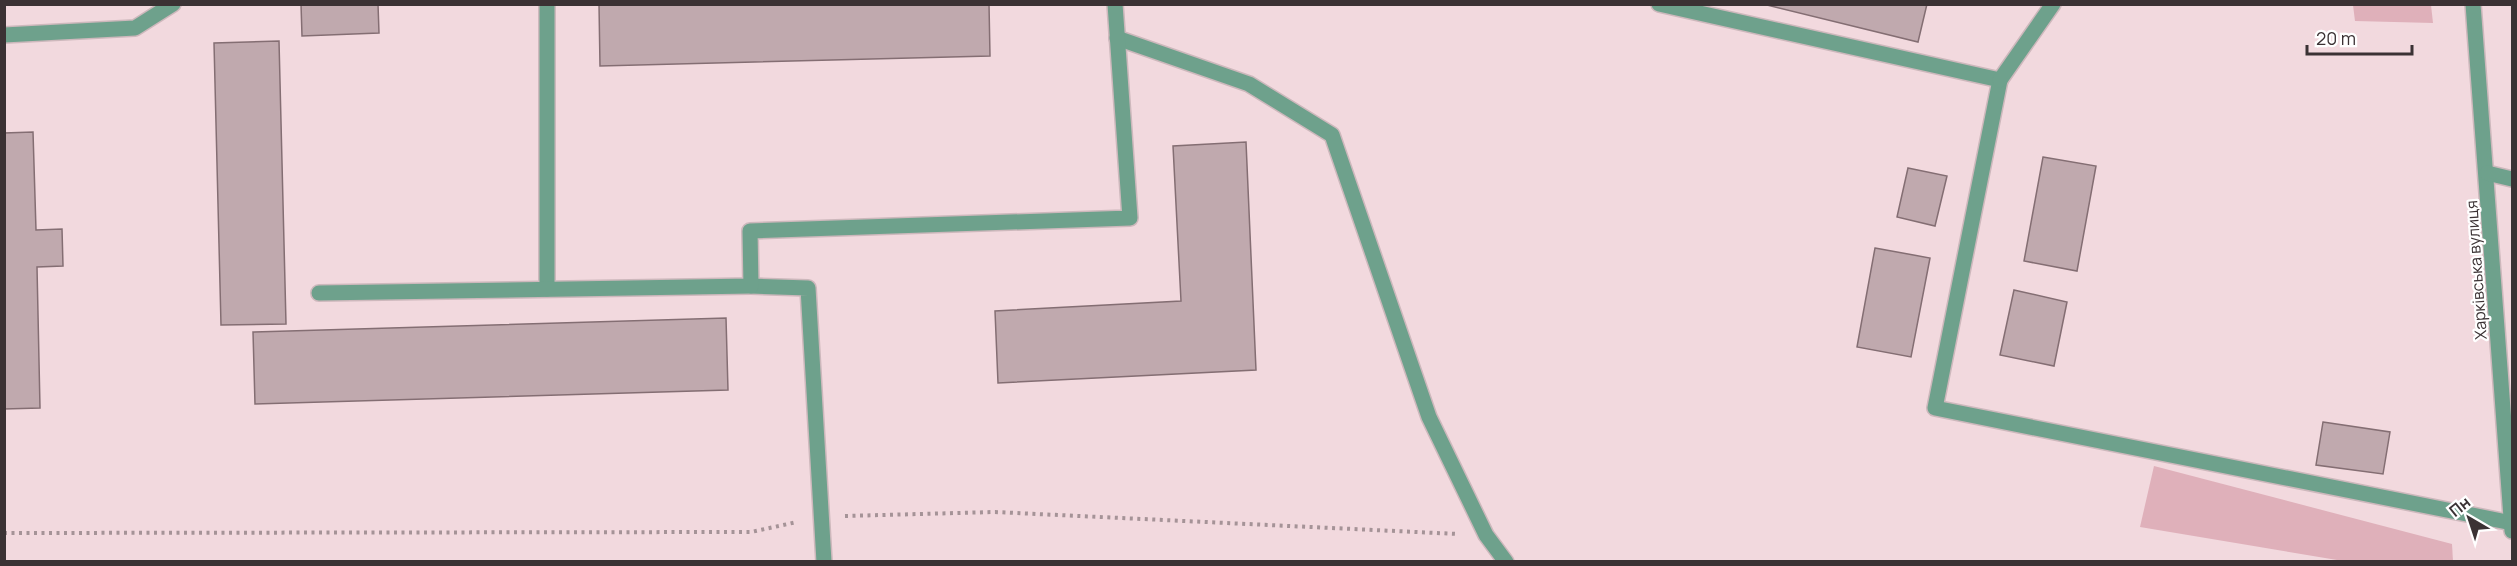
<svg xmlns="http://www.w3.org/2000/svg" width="2517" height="566" font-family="Manrope,sans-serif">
<rect width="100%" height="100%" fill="#f2d9de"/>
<!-- green -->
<g fill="#dfb0ba">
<path d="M2353 5H2431L2433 23 2355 21Z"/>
<path d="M2154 466 2452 544 2453 561H2343L2140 527Z"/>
</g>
<!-- building -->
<g fill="#c0a9ae" stroke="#846e73" stroke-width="1.5">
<path d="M301 4H378L379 33 302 36Z"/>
<path d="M599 4H989L990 56 600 66Z"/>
<path d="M1763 4H1927L1918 42Z"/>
<path d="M279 41 286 324 221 325 214 43Z"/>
<path d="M33 132 36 230 62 229 63 266 37 267 40 408 4 409V133Z"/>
<path d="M1246 142 1256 370 998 383 995 311 1181 301 1173 146Z"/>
<path d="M2043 157 2096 166 2077 271 2024 261Z"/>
<path d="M1908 168 1947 176 1935 226 1897 217Z"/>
<path d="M1875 248 1930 258 1911 357 1857 347Z"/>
<path d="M2014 290 2067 302 2054 366 2000 355Z"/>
<path d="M726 318 728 390 255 404 253 332Z"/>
<path d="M2323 422 2390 432 2383 474 2316 465Z"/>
</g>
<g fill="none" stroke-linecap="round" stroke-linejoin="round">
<!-- minor casing -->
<g stroke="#cdb8bc" stroke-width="18">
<g id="minor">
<path d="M1659 4 2000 80 1935 408 2512 523"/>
<path d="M2473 4 2512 531"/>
<path d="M4 35 135 28 173 4"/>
<path d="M1117 38 1249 84 1332 135 1429 417 1486 535 1506 562"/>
<path d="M2000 80 2053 4"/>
<path d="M2487 173 2512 179"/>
<path d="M751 286 808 288 824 562"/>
<path d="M547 289V4"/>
<path d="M319 293 751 286 750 231 1130 218 1115 4"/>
</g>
</g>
<!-- path -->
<g stroke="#a59397" stroke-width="4" stroke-dasharray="3 4.5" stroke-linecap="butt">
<path d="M845 516 995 512 1458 534"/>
<path d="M4 533 751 532 797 522"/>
</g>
<!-- minor -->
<use href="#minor" stroke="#6ea18c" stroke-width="15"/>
</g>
<g text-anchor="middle" stroke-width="4.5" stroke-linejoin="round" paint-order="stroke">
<!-- street labels -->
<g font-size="16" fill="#3b3234" stroke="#fff">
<text transform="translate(2476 270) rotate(-94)" y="6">Харківська вулиця</text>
</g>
</g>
<!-- border -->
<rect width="2517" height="566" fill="none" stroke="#3b3234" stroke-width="12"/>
<!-- north arrow -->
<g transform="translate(2469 518) rotate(321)" stroke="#ffffff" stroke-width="4.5" paint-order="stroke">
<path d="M0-4.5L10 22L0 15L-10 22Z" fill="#3b3234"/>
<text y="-9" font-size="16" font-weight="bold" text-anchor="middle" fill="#3b3234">Пн</text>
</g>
<!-- scale -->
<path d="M2307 45v9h105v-9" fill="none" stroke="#3b3234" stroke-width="3"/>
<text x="2316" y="45" font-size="18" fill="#3b3234" stroke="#ffffff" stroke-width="4.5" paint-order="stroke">20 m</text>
</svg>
